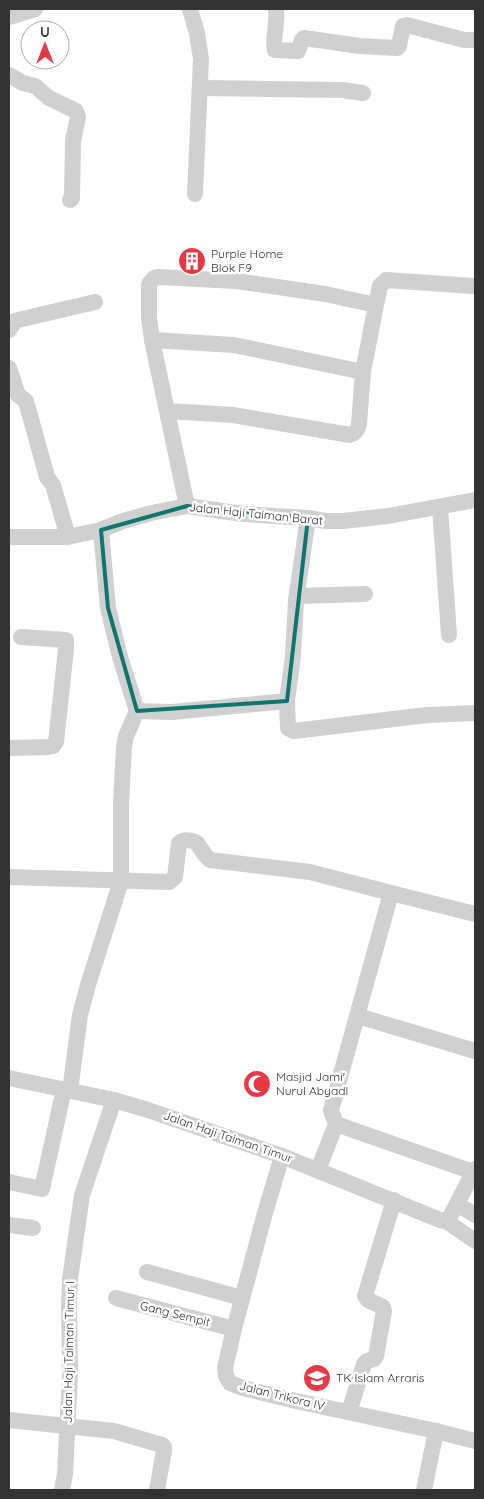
<svg xmlns="http://www.w3.org/2000/svg" width="484" height="1499" font-family="Quicksand,sans-serif">
<rect width="100%" height="100%" fill="#fff"/>
<g fill="none" stroke-linecap="round" stroke-linejoin="round">
<!-- minor -->
<g stroke="#d0d0d0" stroke-width="16">
<path d="M190 9 197 33 201 59 195 194"/>
<path d="M276 9C278 22 272 41 275 50L298 51 302 40 304 38 360 46 397 48 399 46 403 26 407 25 464 40H475"/>
<path d="M9 17 35 9"/>
<path d="M9 75 23 83 35 86 49 98 76 111 78 117 73 141 72 198 70 200"/>
<path d="M201 88 342 90 363 93"/>
<path d="M376 305 380 286 386 280 473 286"/>
<path d="M9 330 15 321 18 320 95 302"/>
<path d="M152 340 234 345 363 372"/>
<path d="M9 368 18 395 26 401 47 477 53 485 68 537"/>
<path d="M168 411 233 415 350 435C356 433 358 430 359 424L363 372 376 305 325 294 237 281 158 277 154 278 149 284V318L152 340 187 506"/>
<path d="M440 507 449 635"/>
<path d="M308 518 296 600 293 656 287 701 288 728 294 731 427 715 475 713"/>
<path d="M9 537H67L101 530 123 521 151 513 187 506 243 514 308 518 325 521H343L388 516 475 500"/>
<path d="M297 596 365 594"/>
<path d="M137 711 172 712 287 701"/>
<path d="M9 748 48 747 53 746 56 742 66 649V640L21 637"/>
<path d="M9 877 169 882 175 877 179 843C184 839 193 840 197 843L205 855 210 860 310 872 391 893 331 1110 336 1124 318 1170"/>
<path d="M391 893 475 914"/>
<path d="M358 1016 475 1051"/>
<path d="M9 1078 114 1100 148 1110 282 1156 440 1220 446 1221 450 1217 475 1169"/>
<path d="M70 1091 80 1015 88 985 121 881V803L124 747 126 736 137 711 120 657 108 608 101 530"/>
<path d="M336 1124 473 1172"/>
<path d="M282 1156 265 1213 234 1329 225 1368 226 1376 230 1383 243 1388 296 1401 436 1431 475 1441"/>
<path d="M9 1182 42 1189 64 1089"/>
<path d="M457 1204 475 1215"/>
<path d="M446 1221 475 1241"/>
<path d="M9 1225 33 1228"/>
<path d="M147 1272 242 1298"/>
<path d="M116 1298 234 1329"/>
<path d="M349 1412 364 1364 367 1361 374 1359 376 1356 384 1311 383 1307 368 1300 365 1296 394 1200"/>
<path d="M9 1420 114 1431 162 1445 164 1447V1451L157 1490"/>
<path d="M62 1490 65 1474 70 1375 69 1304 70 1279 82 1195 114 1100"/>
<path d="M424 1490 436 1431"/>
</g>
</g>
<!-- marked area -->
<path fill="none" stroke="#0f766e" stroke-width="4" stroke-linejoin="round" d="M187 506 308 518 287 701 137 711 108 608 101 530Z"/>
<!-- icons -->
<defs>
<g id="building-disc" transform="scale(1.4375)"><circle r="9.5" fill="#e63946" stroke="#fff"/><path d="M-4-6H4V6H1V3H-1V6H-4ZM-2.5-4.3h1.7v1.8h-1.7ZM.8-4.3h1.7v1.8H.8ZM-2.5-1h1.7V.8h-1.7ZM.8-1h1.7V.8H.8Z" fill="#fff"/></g>
<g id="mosque-disc" transform="scale(1.4375)"><circle r="9.5" fill="#e63946" stroke="#fff"/><path d="M3.5-4.9A6 6 0 1 0 3.5 4.9A5 5 0 1 1 3.5-4.9Z" fill="#fff"/></g>
<g id="school-disc" transform="scale(1.4375)"><circle r="9.5" fill="#e63946" stroke="#fff"/><path d="M0-5L7-2L0 1L-7-2ZM-4 1L0 2.5L4 1V4Q0 6-4 4Z" fill="#fff"/></g>
</defs>
<g fill-rule="evenodd">
<use href="#building-disc" x="192" y="261"/>
<use href="#mosque-disc" x="257" y="1084"/>
<use href="#school-disc" x="317" y="1378"/>
</g>
<g text-anchor="middle" stroke-width="5" stroke-linejoin="round" paint-order="stroke">
<!-- poi labels -->
<g font-size="12" fill="#333" stroke="#fff" text-anchor="start">
<text x="211" y="258">Purple Home<tspan x="211" dy="14">Blok F9</tspan></text>
<text x="276" y="1081">Masjid Jami'<tspan x="276" dy="14">Nurul Abyadl</tspan></text>
<text x="336" y="1382">TK Islam Arraris</text>
</g>
<!-- street labels -->
<g font-size="12" fill="#333" stroke="#fff">
<text transform="translate(256 514) rotate(6)" y="4">Jalan Haji Taiman Barat</text>
<text transform="translate(228 1137) rotate(19)" y="4">Jalan Haji Taiman Timur</text>
<text transform="translate(175 1314) rotate(14)" y="4">Gang Sempit</text>
<text transform="translate(69 1352) rotate(-89)" y="4">Jalan Haji Taiman Timur I</text>
<text transform="translate(282 1396) rotate(14)" y="4">Jalan Trikora IV</text>
</g>
</g>
<!-- border -->
<rect width="484" height="1499" fill="none" stroke="#333333" stroke-width="20"/>
<!-- north arrow -->
<g transform="translate(45 45)"><circle r="24" fill="#ffffff" stroke="#adadad"/>
<path d="M0-4L9 19L0 12L-9 19Z" fill="#e63946"/>
<text y="-8" font-size="14" font-weight="bold" text-anchor="middle" fill="#333333">U</text>
</g>
</svg>
